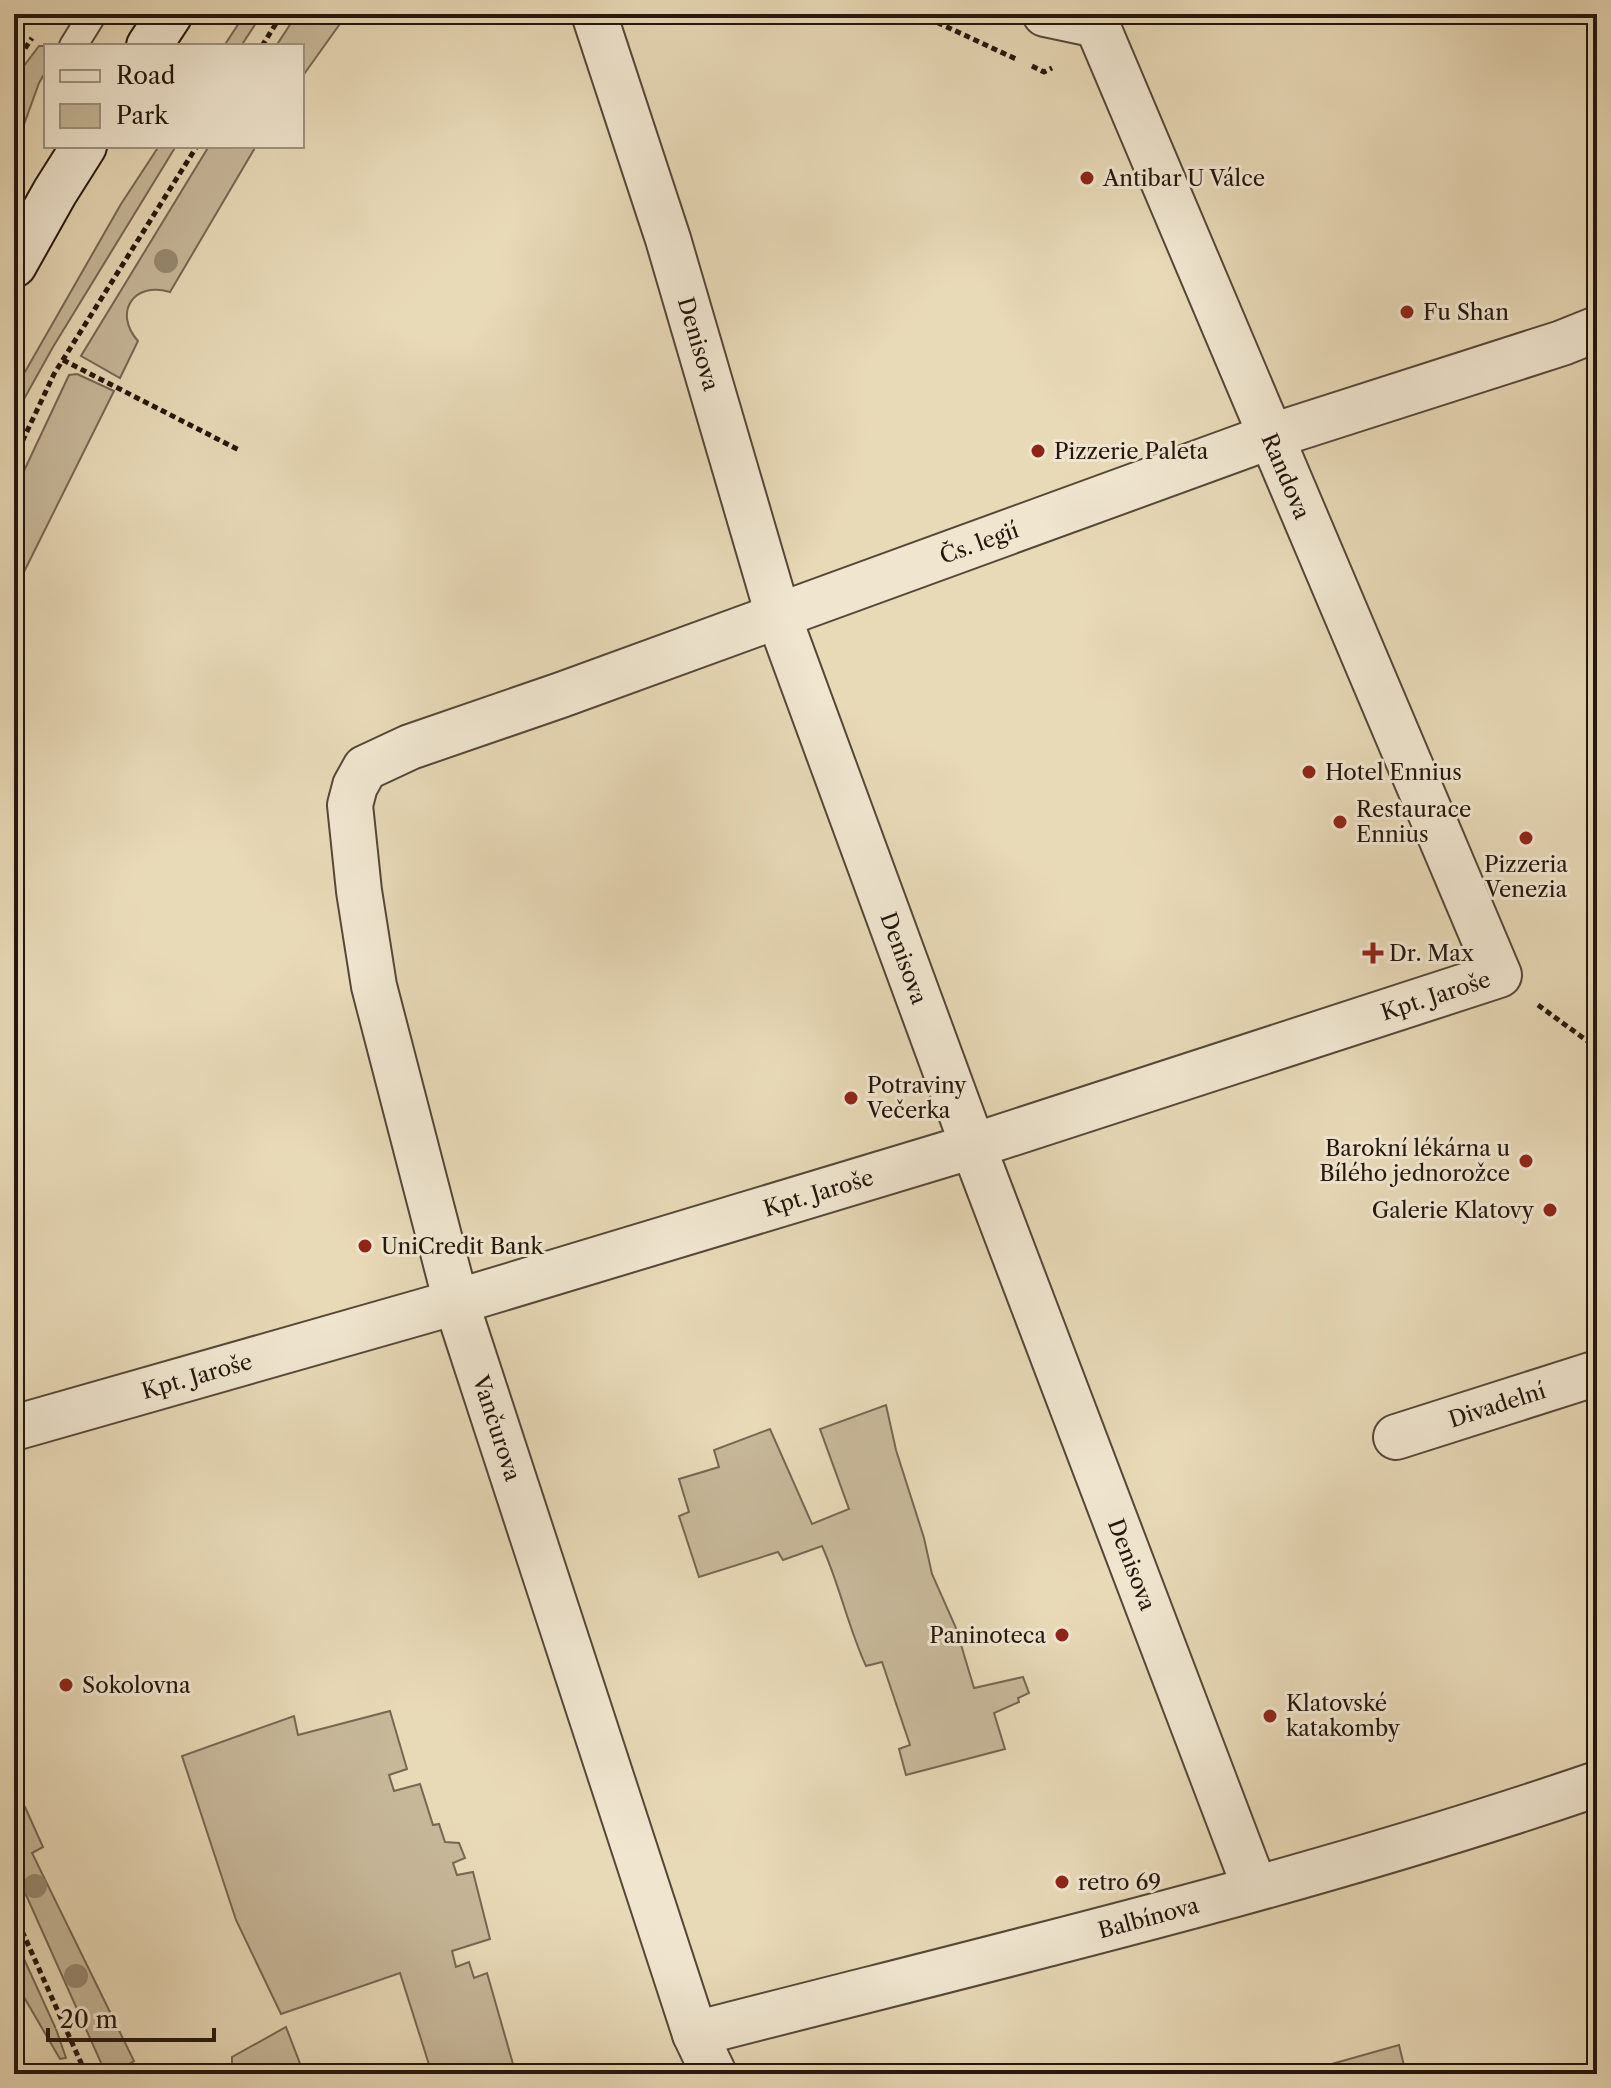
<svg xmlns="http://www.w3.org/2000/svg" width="1611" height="2088" font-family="'Libre Caslon Text',serif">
<rect width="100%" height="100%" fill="#e8d9b7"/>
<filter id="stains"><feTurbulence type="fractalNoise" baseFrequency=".0025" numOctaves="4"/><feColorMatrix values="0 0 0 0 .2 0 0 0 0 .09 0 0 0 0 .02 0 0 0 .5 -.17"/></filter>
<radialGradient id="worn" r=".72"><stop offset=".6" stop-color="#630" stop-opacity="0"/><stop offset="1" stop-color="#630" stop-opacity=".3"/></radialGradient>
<!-- green -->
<g fill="#c7b89a" stroke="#766754" stroke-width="2">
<path d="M245 14H262L241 46H224Z"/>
<path d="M297 14H347L302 77V46H276Z"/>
<path d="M39 46H46V71L39 83 22 130 14 143V79Z"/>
<path d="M159 146H176L53 347 14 417V391L121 204Z"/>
<path d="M209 146H256L170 292C133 281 113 313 138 341L120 378 81 356Z"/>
<path d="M77 374 114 391 14 592V492L69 375Z"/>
<path d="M886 1405 896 1450 924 1538 932 1574 956 1628 974 1688 1023 1677 1029 1693 1018 1698 1019 1702 994 1713 1005 1749 906 1775 899 1749 910 1745 882 1662 866 1666C848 1627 840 1586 822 1546L783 1560 778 1552 699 1577 679 1516 689 1512 679 1479 719 1467 714 1450 770 1429 812 1524 849 1509 820 1429Z"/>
<path d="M390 1711 407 1769 389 1775 394 1791 420 1784 433 1825 439 1824 445 1842 459 1843 465 1858 453 1863 457 1875 473 1872 490 1939 452 1951 456 1967 469 1962 474 1978 487 1973 513 2064 484 2074H432L400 1973 281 2014 236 1920 182 1756 294 1716 298 1735Z"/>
<path d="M25 1807 43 1847 32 1853 134 2061 112 2074H106L14 1868V1811Z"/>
<path d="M14 1937 56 2029 66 2058 60 2059 14 1980Z"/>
<path d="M286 2027 304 2074H232V2057Z"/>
<path d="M1399 2045 1406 2074H1296Z"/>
</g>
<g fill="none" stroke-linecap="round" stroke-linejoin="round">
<!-- lane casing -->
<g stroke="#554738" stroke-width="30">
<path id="lane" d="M73 46 93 14"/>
</g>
<!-- street casing -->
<g stroke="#554738" stroke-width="48">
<g id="street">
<path id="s1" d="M594 14 668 239 778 615 973 1146 1255 1888"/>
<path d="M1045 14 1097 25"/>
<path id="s2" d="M14 1428 456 1302 973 1146 1499 975 1097 25"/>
<path id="s3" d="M1396 1437 1597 1373"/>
<path id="s4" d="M695 2034C997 1956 1302 1885 1597 1784"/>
<path id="s5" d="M714 2074 695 2034 456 1302 374 986 359 891 350 805 355 786 365 768 410 747 561 695 1269 437 1562 343 1597 329"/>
</g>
</g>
<!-- secondary casing -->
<g stroke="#24160d" stroke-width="48">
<g id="secondary">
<path d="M149 46 170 14"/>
<path d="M14 265 55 192 84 146"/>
</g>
</g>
<!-- path -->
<g stroke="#24160d" stroke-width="5" stroke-dasharray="6 4" stroke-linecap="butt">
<path d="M919 14 1016 59"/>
<path d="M262 46 282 14"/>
<path d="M14 65 32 38"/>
<path d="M1032 66 1044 72 1052 68"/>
<path d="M63 360 239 450"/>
<path d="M14 459 54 374 197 146"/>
<path d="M1538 1005 1597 1048"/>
<path d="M14 1913 86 2074"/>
</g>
<!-- lane -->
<use href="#lane" stroke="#f0e6d0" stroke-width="26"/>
<!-- street -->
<use href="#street" stroke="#f0e6d0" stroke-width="44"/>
<!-- secondary -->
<use href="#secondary" stroke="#f0e6d0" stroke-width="44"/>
</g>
<!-- trees -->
<g fill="#978971">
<circle cx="166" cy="261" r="12"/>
<circle cx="35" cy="1886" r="12"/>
<circle cx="76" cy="1976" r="12"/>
</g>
<!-- markers -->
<g fill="#8f2418" stroke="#f0e6d0" stroke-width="3">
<circle cx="1087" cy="178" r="8"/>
<circle cx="1407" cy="312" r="8"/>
<circle cx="1038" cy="451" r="8"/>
<circle cx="1309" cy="772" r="8"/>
<circle cx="1340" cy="822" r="8"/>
<circle cx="1526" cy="838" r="8"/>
<path d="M1369 941h8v8h8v8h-8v8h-8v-8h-8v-8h8z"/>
<circle cx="851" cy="1098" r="8"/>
<circle cx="1526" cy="1161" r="8"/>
<circle cx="1550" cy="1210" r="8"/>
<circle cx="365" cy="1246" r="8"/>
<circle cx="1062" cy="1635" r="8"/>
<circle cx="66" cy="1685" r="8"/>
<circle cx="1270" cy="1716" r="8"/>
<circle cx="1062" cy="1882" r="8"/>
</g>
<g text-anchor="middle" stroke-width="6" stroke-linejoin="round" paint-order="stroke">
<!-- poi labels -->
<g font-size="22" fill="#24160d" stroke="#f0e6d0" text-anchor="start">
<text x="1103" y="186">Antibar U Válce</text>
<text x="1423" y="320">Fu Shan</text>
<text x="1054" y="459">Pizzerie Paleta</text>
<text x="1325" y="780">Hotel Ennius</text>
<text x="1356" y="817">Restaurace<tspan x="1356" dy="25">Ennius</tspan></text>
<text x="1526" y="872" text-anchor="middle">Pizzeria<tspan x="1526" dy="25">Venezia</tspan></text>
<text x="1389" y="961">Dr. Max</text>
<text x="867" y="1093">Potraviny<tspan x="867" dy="25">Večerka</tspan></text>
<text x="1510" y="1156" text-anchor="end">Barokní lékárna u<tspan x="1510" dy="25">Bílého jednorožce</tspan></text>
<text x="1534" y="1218" text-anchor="end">Galerie Klatovy</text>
<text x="381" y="1254">UniCredit Bank</text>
<text x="1046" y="1643" text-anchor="end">Paninoteca</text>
<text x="82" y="1693">Sokolovna</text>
<text x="1286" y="1711">Klatovské<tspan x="1286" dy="25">katakomby</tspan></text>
<text x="1078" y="1890">retro 69</text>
</g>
<!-- street labels -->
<g font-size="22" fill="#24160d" stroke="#f0e6d0">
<text dy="8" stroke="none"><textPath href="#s1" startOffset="346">Denisova</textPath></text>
<text transform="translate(1286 476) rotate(67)" y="8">Randova</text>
<text dy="8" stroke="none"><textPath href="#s5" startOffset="2018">Čs. legií</textPath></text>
<text dy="8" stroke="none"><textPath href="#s1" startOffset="994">Denisova</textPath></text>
<text dy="8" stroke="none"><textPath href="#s2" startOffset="1486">Kpt. Jaroše</textPath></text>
<text dy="8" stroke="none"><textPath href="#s2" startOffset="838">Kpt. Jaroše</textPath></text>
<text dy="8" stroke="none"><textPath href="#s2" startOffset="190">Kpt. Jaroše</textPath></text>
<text dy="8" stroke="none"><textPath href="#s3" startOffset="106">Divadelní</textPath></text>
<text transform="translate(497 1428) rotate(72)" y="8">Vančurova</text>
<text dy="8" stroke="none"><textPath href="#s1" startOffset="1642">Denisova</textPath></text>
<text dy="8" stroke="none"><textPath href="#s4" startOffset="468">Balbínova</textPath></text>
</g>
</g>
<!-- margin -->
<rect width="1611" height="2088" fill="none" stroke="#e8d9b7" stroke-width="48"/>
<rect x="16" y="16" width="1579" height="2056" fill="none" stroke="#24160d" stroke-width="4"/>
<rect x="24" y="24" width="1563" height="2040" fill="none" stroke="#24160d" stroke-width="2"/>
<!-- legend -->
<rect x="44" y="44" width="260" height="104" fill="#f0e6d0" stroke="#9e9382" stroke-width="2"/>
<rect x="60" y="70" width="40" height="12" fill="#f0e6d0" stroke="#9e9382" stroke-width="2"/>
<text x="116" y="84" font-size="24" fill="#24160d">Road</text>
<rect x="60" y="104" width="40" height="24" fill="#c7b89a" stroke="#9e9382" stroke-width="2"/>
<text x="116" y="124" font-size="24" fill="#24160d">Park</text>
<!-- scale -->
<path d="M48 2028v12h166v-12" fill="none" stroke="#24160d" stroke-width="4"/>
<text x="60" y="2028" font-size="24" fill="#24160d" stroke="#f0e6d0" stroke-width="6" paint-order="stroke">20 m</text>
<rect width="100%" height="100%" filter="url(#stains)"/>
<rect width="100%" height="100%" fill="url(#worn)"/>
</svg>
